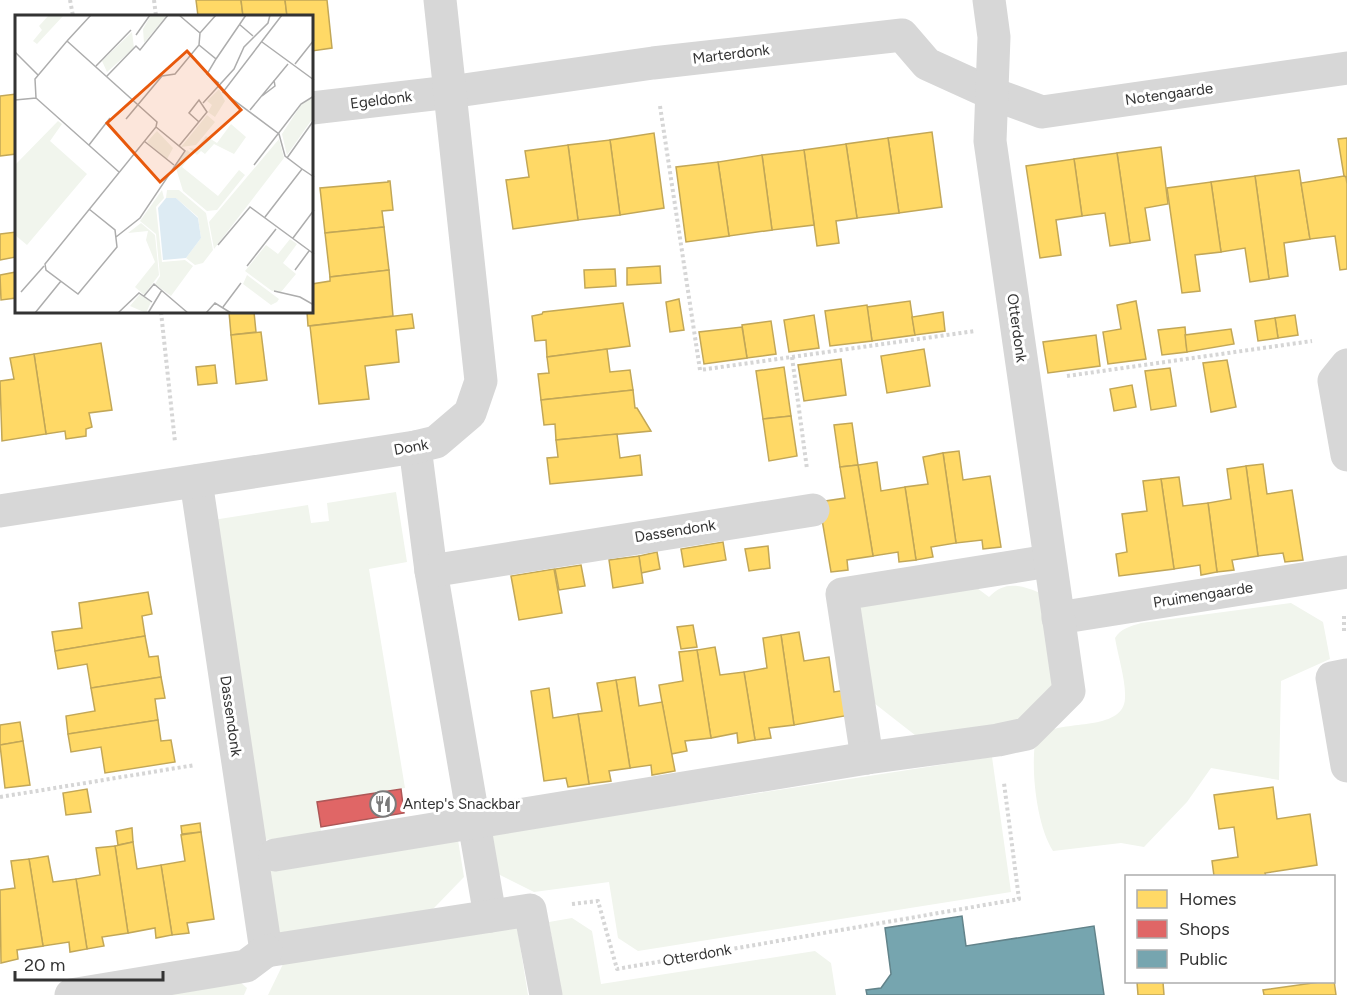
<svg xmlns="http://www.w3.org/2000/svg" width="1347" height="995" font-family="Figtree,sans-serif">
<rect width="100%" height="100%" fill="#fff"/>
<!-- green -->
<g fill="#f1f5ed">
<path d="M396 492 407 562 369 569 405 788 317 802 321 832 258 841 213 520 308 505 311 523 329 521 327 503Z"/>
<path d="M973 585 989 597C1006 579 1022 586 1043 594L1056 687 1030 721 920 739 865 696 850 603Z"/>
<path d="M1291 603 1323 622 1330 659 1281 681 1279 780 1211 768 1187 802 1144 847 1121 843 1053 851C1037 826 1031 773 1035 743 1039 739 1044 733 1049 731 1069 721 1124 730 1125 698 1126 681 1118 656 1115 638 1120 629 1131 626 1141 623Z"/>
<path d="M992 757 1011 892 638 951 618 938 609 882 534 892 494 872 486 835Z"/>
<path d="M458 840 464 877 432 910 272 936 263 871Z"/>
<path d="M572 918 592 931 601 984 815 951 831 963 836 995H562L549 922Z"/>
<path d="M517 927 528 995H268L284 962Z"/>
<path d="M240 982 247 988 244 995H158Z"/>
</g>
<!-- homes -->
<g fill="#ffd966" stroke="#c2a757" stroke-width="1.5">
<path d="M196 0H241L243 16H198Z"/>
<path d="M241 0H285L287 16H243Z"/>
<path d="M285 0H327L332 48 312 51V16H287Z"/>
<path d="M16 94V154L0 156V96Z"/>
<path d="M932 132 942 207 899 213 888 138Z"/>
<path d="M654 133 664 208 620 215 610 140Z"/>
<path d="M888 138 899 213 857 218 846 144Z"/>
<path d="M1347 138V184L1346 177 1344 176 1338 139Z"/>
<path d="M610 140 620 215 578 220 568 145Z"/>
<path d="M846 144 857 218 836 221 839 243 817 246 804 150Z"/>
<path d="M568 145 578 220 513 229 506 180 529 177 525 151Z"/>
<path d="M1161 147 1168 204 1145 208 1150 240 1130 243 1117 153Z"/>
<path d="M804 150 814 225 772 230 762 155Z"/>
<path d="M1117 153 1130 243 1110 246 1105 213 1082 216 1074 159Z"/>
<path d="M762 155 772 230 729 236 718 162Z"/>
<path d="M1074 159 1082 216 1056 220 1061 255 1040 258 1026 166Z"/>
<path d="M718 162 729 236 686 242 676 167Z"/>
<path d="M1299 170 1310 239 1284 243 1288 276 1269 279 1255 176Z"/>
<path d="M1255 176 1269 279 1250 282 1245 248 1221 252 1211 182Z"/>
<path d="M1344 176 1346 177 1347 184V269L1340 270 1335 236 1310 239 1301 183Z"/>
<path d="M388 181H390L393 210 382 211 384 227 325 233 320 188 388 182Z"/>
<path d="M1211 182 1221 252 1195 255 1200 291 1182 293 1167 188Z"/>
<path d="M384 227 389 270 330 277 325 233Z"/>
<path d="M16 232V257L0 260V234Z"/>
<path d="M660 266 661 283 627 285V268Z"/>
<path d="M615 269 616 286 585 288 584 270Z"/>
<path d="M389 270 393 316 308 326 307 312H312V284L330 281V277Z"/>
<path d="M16 272V298L1 300 0 275Z"/>
<path d="M679 299 684 330 670 332 666 302Z"/>
<path d="M910 301 915 335 872 341 867 307Z"/>
<path d="M1136 301 1146 359 1108 364 1103 332 1121 329 1117 305Z"/>
<path d="M623 303 630 346 547 357 546 340 535 341 532 316 542 314 543 312Z"/>
<path d="M867 305 872 341 830 346 825 311Z"/>
<path d="M229 312H254L256 332 231 335Z"/>
<path d="M943 312 945 331 915 335 912 317Z"/>
<path d="M412 314 414 328 396 330 399 362 365 366 369 399 319 404 310 326Z"/>
<path d="M814 315 819 348 789 352 784 320Z"/>
<path d="M1295 315 1298 335 1278 338 1275 318Z"/>
<path d="M1275 318 1278 338 1258 341 1255 321Z"/>
<path d="M771 321 776 354 747 358 742 325Z"/>
<path d="M742 327 747 358 704 364 699 332Z"/>
<path d="M1185 327 1187 352 1162 355 1158 330Z"/>
<path d="M1231 329 1234 344 1187 352 1185 335Z"/>
<path d="M261 332 267 380 236 384 231 335Z"/>
<path d="M1096 335 1100 366 1048 373 1043 342Z"/>
<path d="M101 343 112 410 89 413 92 427 86 429V436L66 439 65 431 46 434 34 354Z"/>
<path d="M607 349 610 372 630 370 633 390 541 400 538 374 549 373 547 357Z"/>
<path d="M924 349 930 386 887 393 881 356Z"/>
<path d="M34 354 46 434 2 441 0 381 14 379 10 358Z"/>
<path d="M841 359 846 395 804 401 798 365Z"/>
<path d="M1227 360 1236 407 1211 412 1203 363Z"/>
<path d="M215 365 217 383 198 385 196 367Z"/>
<path d="M784 367 791 416 763 419 756 371Z"/>
<path d="M1170 368 1176 406 1151 410 1145 371Z"/>
<path d="M1132 385 1136 407 1114 411 1110 389Z"/>
<path d="M633 390 635 408H637L651 431 556 440 555 424 544 425 541 400Z"/>
<path d="M791 416 797 456 769 461 763 419Z"/>
<path d="M852 423 858 465 840 467 834 425Z"/>
<path d="M617 434 620 458 640 455 642 475 550 484 547 458 558 457 556 440Z"/>
<path d="M959 451 963 480 990 476 1001 547 983 549 982 540 956 543 943 453Z"/>
<path d="M943 453 956 543 931 547 933 557 916 560 905 487 928 484 923 457Z"/>
<path d="M877 462 881 491 905 487 916 560 899 562 898 552 873 556 858 465Z"/>
<path d="M1263 464 1267 494 1292 490 1303 560 1285 562 1283 553 1258 556 1246 466Z"/>
<path d="M858 465 873 556 847 560 848 570 831 572 819 502 845 498 840 467Z"/>
<path d="M1246 466 1258 556 1232 560 1234 570 1217 572 1208 503 1231 499 1227 469Z"/>
<path d="M1179 477 1183 506 1208 503 1217 572 1201 575 1200 565 1174 569 1161 479Z"/>
<path d="M1161 479 1174 569 1119 576 1116 554 1127 552 1122 514 1147 511 1143 481Z"/>
<path d="M723 542 726 560 684 567 681 549Z"/>
<path d="M768 546 770 568 749 571 745 549Z"/>
<path d="M657 552 660 569 641 573 639 556Z"/>
<path d="M639 556 643 583 613 588 609 560Z"/>
<path d="M581 565 585 586 559 590 555 569Z"/>
<path d="M554 569 562 613 519 620 511 576Z"/>
<path d="M148 592 152 614 142 616 145 636 55 651 52 632 82 628 79 603Z"/>
<path d="M693 625 697 647 681 649 677 627Z"/>
<path d="M799 632 804 661 829 657 834 692 846 690 850 715 794 725 781 635Z"/>
<path d="M781 635 794 725 769 728 771 738 755 740 744 672 767 668 763 638Z"/>
<path d="M145 636 149 657 158 656 161 677 91 688 87 664 58 669 55 651Z"/>
<path d="M715 647 720 675 744 672 755 740 738 743 737 733 711 738 697 650Z"/>
<path d="M697 650 711 738 685 741 687 751 671 754 659 685 683 681 679 652Z"/>
<path d="M161 677 165 698 155 699 158 720 68 734 66 716 95 711 91 688Z"/>
<path d="M635 677 639 706 662 702 675 771 652 775 651 765 630 768 616 680Z"/>
<path d="M616 680 630 768 609 771 611 781 589 784 578 714 602 711 597 683Z"/>
<path d="M549 688 553 718 578 714 589 784 568 787 566 778 544 781 531 691Z"/>
<path d="M158 720 161 741 171 740 175 762 105 773 101 747 71 752 68 734Z"/>
<path d="M20 722 23 741 0 745V725Z"/>
<path d="M23 741 30 785 5 788 0 745Z"/>
<path d="M1273 787 1277 819 1310 814 1317 865 1265 873 1266 876H1214L1212 861 1238 857 1234 827 1219 829 1214 795Z"/>
<path d="M87 789 91 812 66 815 63 793Z"/>
<path d="M200 823 201 832 182 834 181 826Z"/>
<path d="M132 828 133 842 118 845 116 831Z"/>
<path d="M201 832 214 919 187 923 189 933 172 935 161 865 185 861 181 835Z"/>
<path d="M133 842 137 869 161 865 172 935 156 938 155 928 128 933 115 846Z"/>
<path d="M115 846 128 933 102 937 104 946 87 949 76 879 100 875 96 848Z"/>
<path d="M48 856 53 882 76 879 87 949 70 952 69 942 43 946 29 859Z"/>
<path d="M29 859 43 946 17 950 18 959 1 963 0 890 15 888 11 861Z"/>
<path d="M1334 980 1336 995H1264L1263 990Z"/>
<path d="M1137 982H1163L1164 995H1138Z"/>
</g>
<!-- shops -->
<path fill="#e06666" stroke="#ac5757" stroke-width="1.5" d="M401 789 404 813 321 827 317 802Z"/>
<!-- public -->
<path fill="#76a5af" stroke="#62838a" stroke-width="1.5" d="M962 916 966 946 1094 926 1104 995H867L866 990 881 988 891 974 885 928Z"/>
<g fill="none" stroke-linecap="round" stroke-linejoin="round">
<!-- path -->
<g stroke="#d6d6d6" stroke-width="4" stroke-dasharray="3 3" stroke-linecap="butt">
<path d="M70 0 73 16"/>
<path d="M154 0 156 16"/>
<path d="M660 106 700 370 975 331"/>
<path d="M161 312 175 442"/>
<path d="M792 357 807 469"/>
<path d="M1067 376 1312 341"/>
<path d="M1344 616V633"/>
<path d="M0 797 195 765"/>
<path d="M572 904 598 901 617 969 1019 899 1004 783"/>
</g>
<!-- minor -->
<g stroke="#d7d7d7" stroke-width="33">
<path d="M312 108 450 92 653 63 902 35 927 64 993 94 1042 112 1347 68"/>
<path d="M1347 365 1334 381 1347 455"/>
<path d="M415 447 431 571 490 916"/>
<path d="M196 481 266 951"/>
<path d="M0 511 415 447 436 442 470 413 481 381 440 0"/>
<path d="M431 571 813 510"/>
<path d="M1058 618 1347 572"/>
<path d="M1347 675 1332 678 1347 766"/>
<path d="M867 758 842 594 1049 561"/>
<path d="M275 855 867 758 998 740 1026 734 1069 691 990 141 994 37 989 0"/>
<path d="M266 951 530 910 546 995"/>
<path d="M71 995 246 966 266 951"/>
</g>
</g>
<!-- icons -->
<defs>
<g id="restaurant-ring" transform="scale(1.35)"><circle r="9.5" fill="#fff" stroke="#7a7a7a" stroke-width="1.5"/><path d="M-5-6h1v4h1v-4h1v4h1v-4h1v5L-1.5 .5V6h-2V.5L-5-1ZM5-6V6H3V1.5H1.5Q1.5-4 5-6Z" fill="#7a7a7a"/></g>
</defs>
<g fill-rule="evenodd">
<use href="#restaurant-ring" x="383" y="804"/>
</g>
<g text-anchor="middle" stroke-width="6" stroke-linejoin="round" paint-order="stroke">
<!-- street labels -->
<g font-size="15" fill="#333" stroke="#fff">
<text transform="translate(731 54) rotate(-7)" y="5">Marterdonk</text>
<text transform="translate(1169 94) rotate(-8)" y="5">Notengaarde</text>
<text transform="translate(381 100) rotate(-7)" y="5">Egeldonk</text>
<text transform="translate(1017 328) rotate(82)" y="5">Otterdonk</text>
<text transform="translate(411 447) rotate(-10)" y="5">Donk</text>
<text transform="translate(675 531) rotate(-9)" y="5">Dassendonk</text>
<text transform="translate(1203 595) rotate(-9)" y="5">Pruimengaarde</text>
<text transform="translate(231 716) rotate(82)" y="5">Dassendonk</text>
<text transform="translate(697 955) rotate(-10)" y="5">Otterdonk</text>
</g>
<!-- poi labels -->
<g font-size="15" fill="#333" stroke="#fff" text-anchor="start">
<text x="403" y="809">Antep's Snackbar</text>
</g>
</g>
<!-- overview -->
<g transform="translate(15 15)">
<rect width="298" height="298" fill="#fff"/>
<path d="M34 0H49L22 29 18 26 27 15 24 11ZM136 0H152L129 28 128 14ZM117 17 119 33 92 57 87 46ZM204 74 210 86 200 102 193 97 197 90 192 86ZM298 82V103L272 140 267 119 286 90ZM192 100 200 107 181 130 166 132ZM43 106 47 109 35 126 72 159 12 230 0 220V150ZM216 109 231 122 219 139 199 129 190 139 186 136 182 140 174 133 181 134 191 121 202 128ZM142 116 158 133 152 144 132 127ZM264 124 269 143 199 234 194 207ZM172 135 177 139 167 152 203 181 224 155 230 160 202 195 192 196 168 176 160 150ZM147 175 149 183 141 192 147 247 170 245 178 251 156 281 140 269 145 261 141 219 125 206ZM164 175 191 198 198 235 188 248 180 250 171 243 186 223 183 202 161 183H151L152 175ZM126 208 140 220 144 260 129 280 120 272 140 247 131 225 133 216 113 218ZM275 224 282 229 268 248 281 259 266 277 257 276 230 256 251 230 263 239ZM232 260 264 284 262 287 256 290 228 269ZM125 279 136 287 131 298 115 291Z" fill="#f1f5ed"/>
<path d="M151 183H161L183 203 186 223 171 243 148 245 143 193Z" fill="#ddebf3"/>
<path fill="none" stroke="#adadad" stroke-width="1.5" d="M164 0 185 18 201 0M267 0 208 77 264 119 270 141 287 154M224 9 238 21M121 20 135 0M52 26 76 0M247 27 299 65M184 30 201 44 192 59 204 68M0 37 23 60M201 44 231 0M280 49 299 25M81 51 116 15M92 61 121 31 125 35 153 0M247 81 260 71 259 65M0 85 21 83M188 88 219 54 229 32 253 8 255 0M235 95 273 49M111 104 147 61 160 59 184 30 185 18M129 126 159 150M74 130 95 103M164 131 192 97 184 85 174 98 184 107M272 143 299 105M239 150 286 89 299 81M74 194 100 215 102 232 63 279 31 255 30 249 141 112 142 107 52 26 20 64 21 83 104 157M250 202 287 154 299 162M101 222 125 203 170 136 141 112M278 223 299 195M203 230 235 192 299 239M232 251 261 214M280 255 294 236M259 276 285 282 299 290M6 277 29 251M129 281 139 269 173 298M208 292 226 268M20 298 46 266M103 298 124 278 137 287M133 298 147 275M191 298 200 288 216 298"/>
<path fill="#e8590c" fill-opacity="0.15" stroke="#e8590c" stroke-width="3" d="M172 36 226 95 145 167 92 108Z"/>
<rect width="298" height="298" fill="none" stroke="#333" stroke-width="3"/>
</g>
<!-- legend -->
<rect x="1125" y="875" width="210" height="108" fill="#ffffff" stroke="#adadad" stroke-width="1.5"/>
<rect x="1137" y="890" width="30" height="18" fill="#ffd966" stroke="#adadad" stroke-width="1.5"/>
<text x="1179" y="905" font-size="18" fill="#333333">Homes</text>
<rect x="1137" y="920" width="30" height="18" fill="#e06666" stroke="#adadad" stroke-width="1.5"/>
<text x="1179" y="935" font-size="18" fill="#333333">Shops</text>
<rect x="1137" y="950" width="30" height="18" fill="#76a5af" stroke="#adadad" stroke-width="1.5"/>
<text x="1179" y="965" font-size="18" fill="#333333">Public</text>
<!-- scale -->
<path d="M15 971v9h148v-9" fill="none" stroke="#333333" stroke-width="3"/>
<text x="24" y="971" font-size="18" fill="#333333" stroke="#ffffff" stroke-width="4.5" paint-order="stroke">20 m</text>
</svg>
